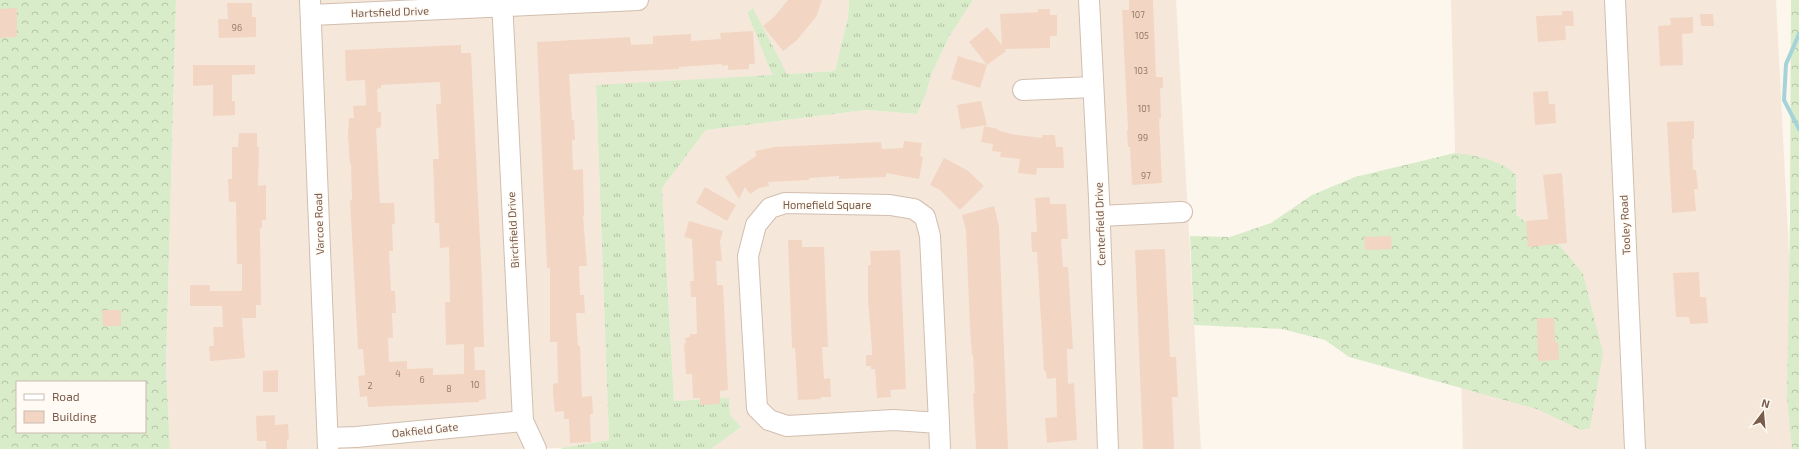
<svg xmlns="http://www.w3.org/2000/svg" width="1799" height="449" font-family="'Exo 2',sans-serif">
<defs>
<pattern id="grass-tufts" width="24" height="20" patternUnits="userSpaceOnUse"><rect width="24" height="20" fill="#d8ecc9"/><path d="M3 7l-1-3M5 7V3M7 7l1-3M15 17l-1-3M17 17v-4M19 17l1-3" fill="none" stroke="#b4c2a5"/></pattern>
<pattern id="forest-crowns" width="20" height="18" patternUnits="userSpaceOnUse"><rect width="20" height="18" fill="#d8ecc9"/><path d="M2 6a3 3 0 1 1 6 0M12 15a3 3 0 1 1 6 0" fill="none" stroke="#b4c2a5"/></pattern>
</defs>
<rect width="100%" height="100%" fill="#fdf6ec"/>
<!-- residential -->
<g fill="#f5e8da">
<path d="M176 0H849L848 17 835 71 786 74 753 8 747 12 772 75 596 86 609 440 561 448 514 449H170L166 366Z"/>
<path d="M973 0H1176L1201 449H711L741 427 730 415 729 399 674 401 662 188 706 130 866 110 917 114 926 94 931 75 949 37Z"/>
<path d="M1451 0H1776L1799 449H1463Z"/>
</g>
<!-- grass -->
<path fill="url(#grass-tufts)" d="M849 0H973L949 37 931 75 926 94 917 114 866 110 706 130 662 188 674 401 729 398 730 415 741 427 711 449H562L561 448 609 440 596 85 772 75 747 12 753 8 787 74 835 71 848 17Z"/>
<!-- forest -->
<g fill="url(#forest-crowns)" fill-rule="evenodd">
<path d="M0 0H176L166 366 170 449H0ZM17 382H145V432H17Z"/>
<path d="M1791 0H1799V449H1792L1787 397 1790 220Z"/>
<path d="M1455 153C1475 155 1501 160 1516 175V215L1560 246 1583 274 1603 353 1590 428 1581 430 1537 409 1349 357 1325 340 1282 329 1194 325 1190 236 1230 237 1271 223 1312 195 1355 177Z"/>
</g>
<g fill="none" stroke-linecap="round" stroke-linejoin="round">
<!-- stream -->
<path stroke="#a5d3da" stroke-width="4" d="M1799 34 1786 64 1784 100 1799 129"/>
</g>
<!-- building -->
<g fill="#f3d5c3" fill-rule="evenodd">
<path d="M788 0H822L816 17 796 41 783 51 763 26 774 17Z"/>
<path d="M1129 0H1153L1156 77H1163V88H1160L1161 118 1159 119 1162 183 1132 185 1130 147H1128L1127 130H1128L1122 10H1129Z"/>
<path d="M227 3H252V17H256V37L219 38 218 19H228Z"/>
<path d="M17 8V37L0 38V9Z"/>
<path d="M1038 9H1050V15H1057V36H1050V48L1005 49 1006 51 987 65 980 88 951 79 958 56 987 65 969 42 987 27 1002 45 1000 14 1038 12Z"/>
<path d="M1562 11H1573L1574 26H1565L1566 40 1538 42 1536 16 1562 15Z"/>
<path d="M1700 14H1713L1714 26H1701Z"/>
<path d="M1693 17V33L1682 34 1683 65 1660 66 1658 26 1671 25 1670 18Z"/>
<path d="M753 31 755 64H749V69L728 70V65L722 66V64L679 67V69L569 74 572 120H574L575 140H572L573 170 583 169 584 216H583L587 266H579L580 295H584L585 313H576L578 346H580L582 397 592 396 593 414H590L591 442 570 443 569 419H564V411L555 412 553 394V384L558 383 557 342H550V268H547L537 42 630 37 631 45 653 44V36L691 34V41L721 39 720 33Z"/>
<path d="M461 45V53H471L482 282 484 347H474L475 370H485L486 399 479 400V402L368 407 367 396 360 397 358 376 365 375 363 349H358L350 200H352L351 164H350L348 136 349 118H354L353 106 366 105 365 80 346 81 345 50ZM440 82 441 104H436L439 159H433L435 223H439L440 248 449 247 450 302H445L446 345 464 344V374L433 375V368L407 369V361L389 362 388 338H393L392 313H396L395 291H391L389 251H393L392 224H395L394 203H380L376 129 381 127V112H378L377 89 381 88V85Z"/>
<path d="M193 65H255V74L232 75V101H235V115L213 116V85L193 86Z"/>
<path d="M1548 91 1549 104H1555L1556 123 1535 125 1533 92Z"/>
<path d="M981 101 987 125 961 129 957 105Z"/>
<path d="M1694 121V139H1692L1693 170H1696L1698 189H1694L1696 211 1672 213 1667 122Z"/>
<path d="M984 126 998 129V130L1011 134 1042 138V135H1055L1056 147H1063L1064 168H1037L1036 175 1018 173 1020 159 1000 157 1001 152 992 151 993 144 981 142Z"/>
<path d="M239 133H257V147H259L258 186 266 185V220H262V228H260L261 305H256V318H242L245 358 210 361 209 346H214L213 327H223L222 306H190V285H210V291H242V264H237L236 202H229L228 179H232V147H238Z"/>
<path d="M904 141 922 143 920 156 923 157 919 179 886 173V177L839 179V176L809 178V180L768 182 769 186 759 188 750 194 745 187 739 199 725 177 756 156 755 151 775 147 881 142 882 149 903 148Z"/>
<path d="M944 158 967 170 984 186 960 210 940 190 930 185Z"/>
<path d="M1562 173 1567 243 1528 247 1526 221 1548 219 1543 175Z"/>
<path d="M705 187 736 205 727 221 696 203Z"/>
<path d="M1050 197V204H1066L1068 239H1061L1063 267H1068L1073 349H1067L1068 384 1074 383 1077 440 1047 443 1045 418 1057 417 1056 378 1047 379 1046 371H1044L1037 252H1032L1031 232H1037L1035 198Z"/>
<path d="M994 206 999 226 1008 449H976L974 412 973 393H975L973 355H972L970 328 966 230 962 215Z"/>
<path d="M689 221 723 231 720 241 722 261H716L717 285H723L728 390 720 391V404L700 405V398H693L692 374H686L684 343H686L685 338 690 337V334H697L696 297H691L690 281H694L692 239 684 237Z"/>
<path d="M1391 236 1392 249 1365 250 1364 237Z"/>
<path d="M788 240H802V247H824L828 347H822L824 379 830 378 831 397H821V399L798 400 795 348H792Z"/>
<path d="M1165 249 1170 357H1176L1178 397H1172L1174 449H1143L1135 250Z"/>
<path d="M900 250 906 389 890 390 891 397 877 398 875 369H871V366H866V355H872V350L868 299V265H871L870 251Z"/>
<path d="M1699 272 1700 297H1706L1708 323 1690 324 1689 317H1676L1673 273Z"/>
<path d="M102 310H121V326H103Z"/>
<path d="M1537 318H1554L1555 342H1558L1559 360 1538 361Z"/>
<path d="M278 370V392H263V371Z"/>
<path d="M275 415V425L288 424 289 439 287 440V449H266V441H257L256 416Z"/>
</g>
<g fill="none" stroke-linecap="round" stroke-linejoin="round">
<!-- minor casing -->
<g stroke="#d1beb0" stroke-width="22">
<g id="minor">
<path d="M310 0 328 449"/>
<path d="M502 0 523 421 536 449"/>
<path d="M1089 0 1099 198 1108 449"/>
<path d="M1615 0 1635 449"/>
<path d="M311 15 638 0"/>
<path d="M1023 90 1093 87"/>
<path d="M1100 216 1182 212"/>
<path d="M939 423 894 420 787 426 769 420 757 408 748 256 756 225 770 208 785 203 890 205 914 209 925 217 930 236 939 423 940 449"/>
<path d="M328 438 356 437 523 421"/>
</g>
</g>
<!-- minor -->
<use href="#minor" stroke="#fff" stroke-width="20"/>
</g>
<g text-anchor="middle" stroke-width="3" stroke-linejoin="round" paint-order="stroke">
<!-- number labels -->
<g font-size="9" fill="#987a6a">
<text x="1138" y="18">107</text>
<text x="237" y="31">96</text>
<text x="1142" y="39">105</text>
<text x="1141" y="74">103</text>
<text x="1144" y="112">101</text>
<text x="1143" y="141">99</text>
<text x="1146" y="179">97</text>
<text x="398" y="377">4</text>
<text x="422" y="383">6</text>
<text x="475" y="388">10</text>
<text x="370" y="389">2</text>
<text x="449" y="392">8</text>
</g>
<!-- street labels -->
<g font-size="11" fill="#7a5c4d" stroke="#fffaf3">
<text transform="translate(390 12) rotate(-2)" y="4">Hartsfield Drive</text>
<text x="827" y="209">Homefield Square</text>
<text transform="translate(319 224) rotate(-92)" y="4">Varcoe Road</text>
<text transform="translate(1100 224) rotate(-92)" y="4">Centerfield Drive</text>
<text transform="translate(1625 225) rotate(-93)" y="4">Tooley Road</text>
<text transform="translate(513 230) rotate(-93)" y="4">Birchfield Drive</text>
<text transform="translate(425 430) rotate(-6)" y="4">Oakfield Gate</text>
</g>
</g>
<!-- legend -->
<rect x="16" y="381" width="130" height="52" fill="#fffaf3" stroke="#cabbb1"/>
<rect x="24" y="394" width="20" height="6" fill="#ffffff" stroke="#cabbb1"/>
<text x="52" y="401" font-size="12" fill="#7a5c4d">Road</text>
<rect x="24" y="411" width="20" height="12" fill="#f3d5c3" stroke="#cabbb1"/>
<text x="52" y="421" font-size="12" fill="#7a5c4d">Building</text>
<!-- north arrow -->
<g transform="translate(1763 413) rotate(16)" stroke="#fffaf3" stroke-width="3" paint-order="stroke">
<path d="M0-3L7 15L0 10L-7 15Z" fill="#7a5c4d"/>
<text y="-6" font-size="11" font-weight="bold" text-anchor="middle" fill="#7a5c4d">N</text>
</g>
</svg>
